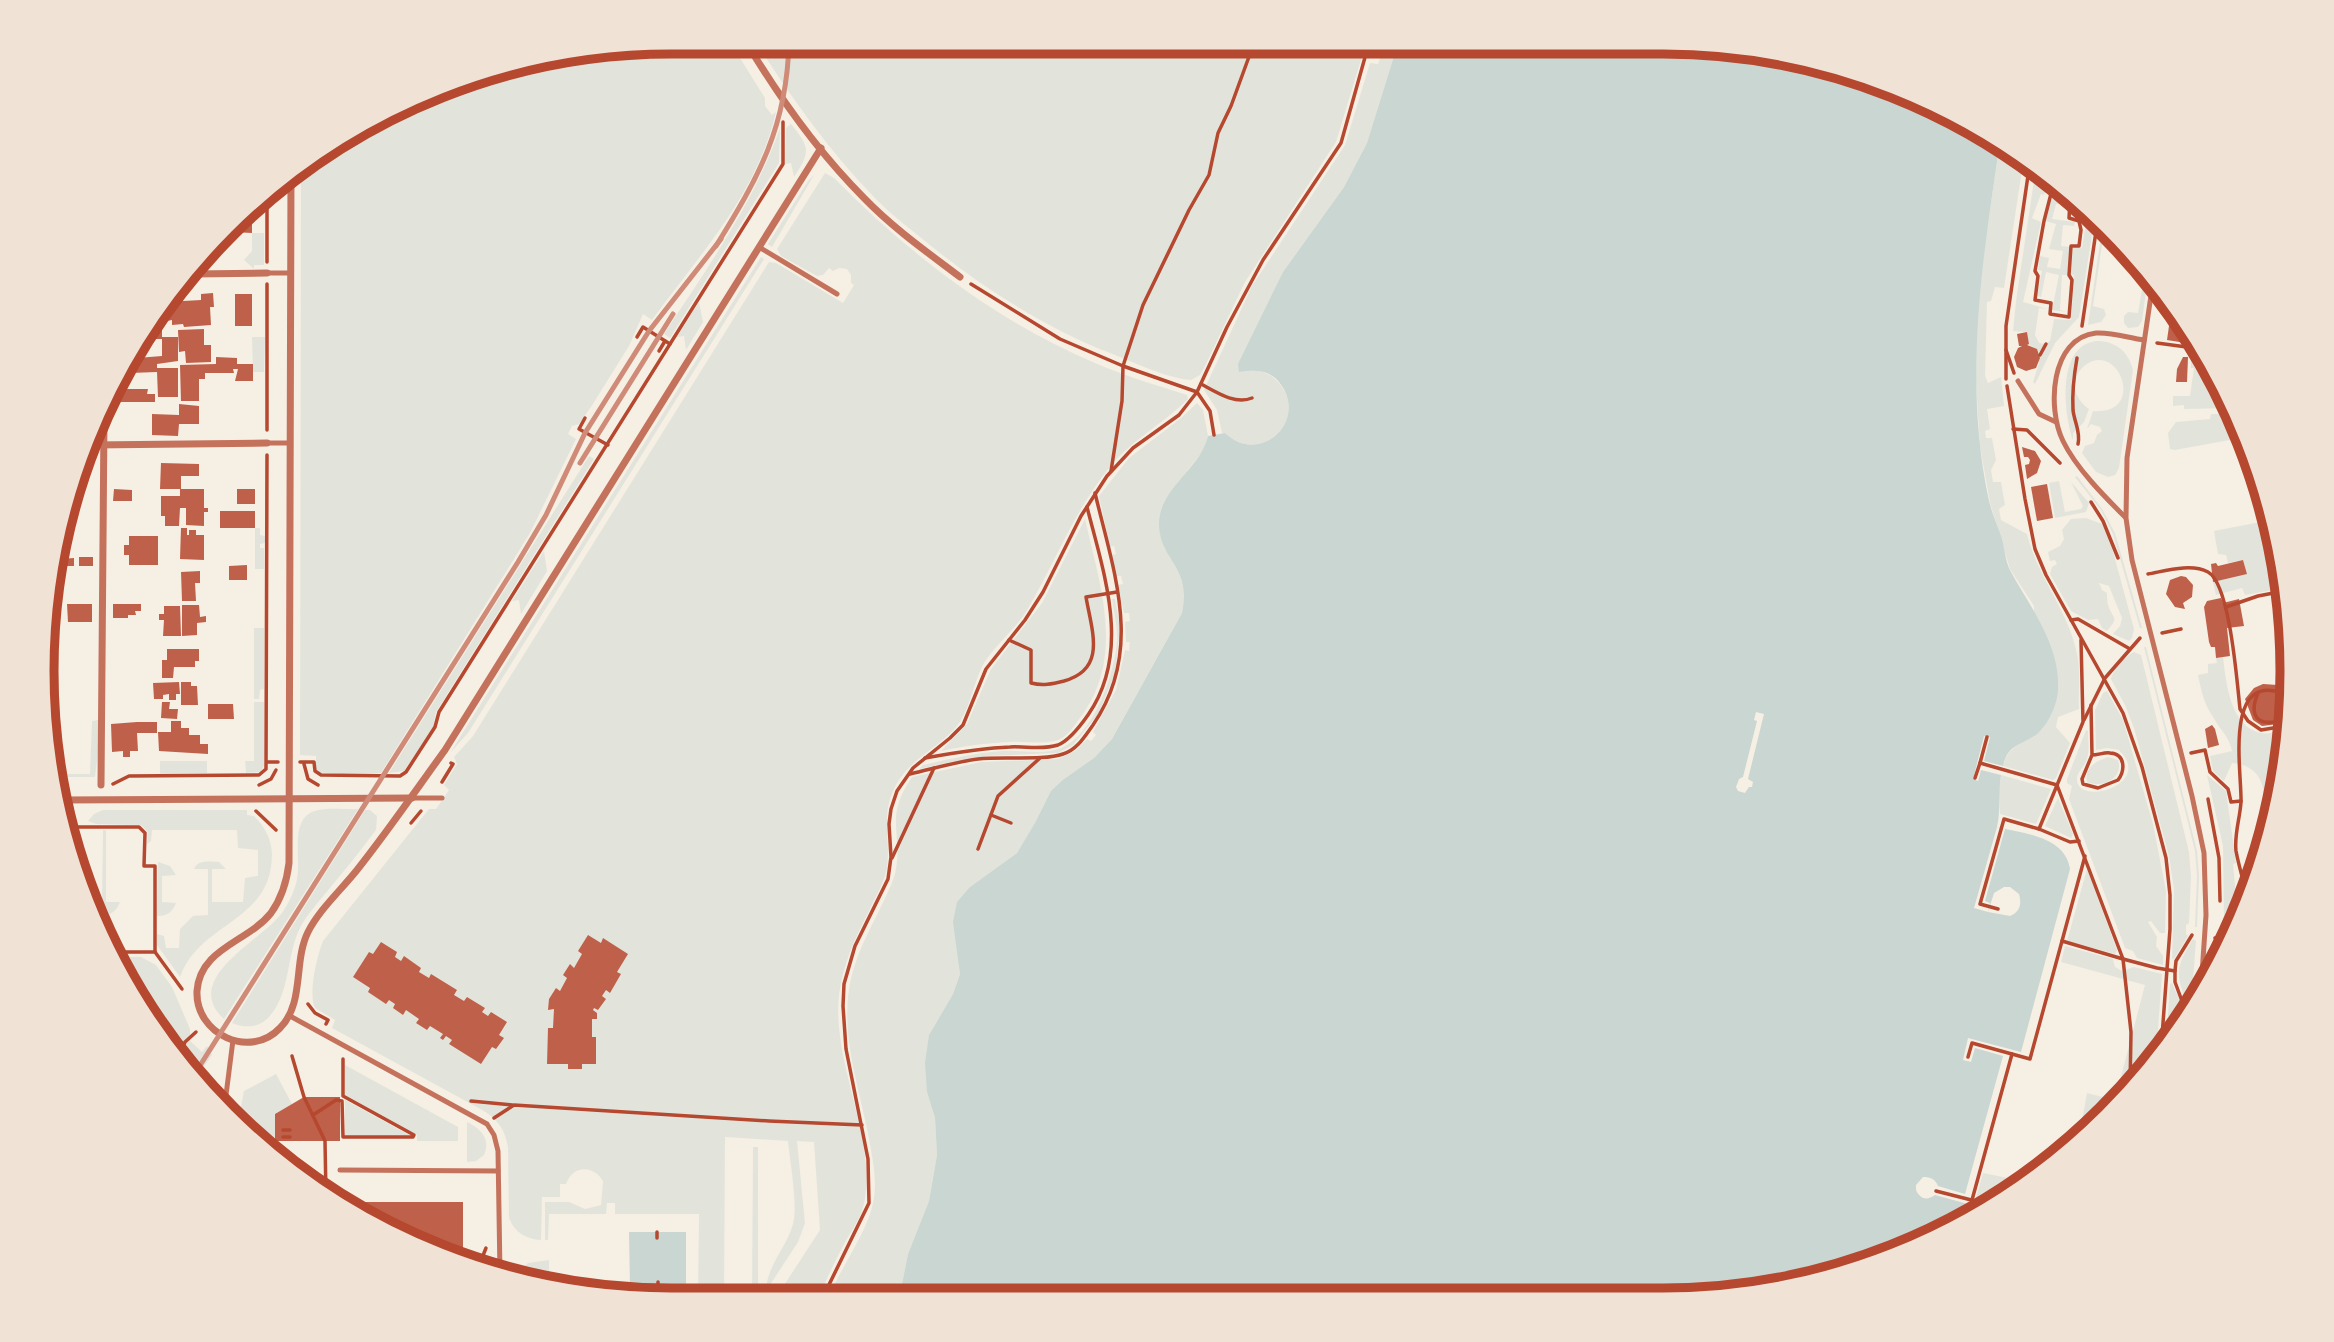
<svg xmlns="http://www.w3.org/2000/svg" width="2334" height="1342" font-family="'Exo 2',sans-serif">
<rect width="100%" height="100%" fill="#f6efe4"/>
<!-- green -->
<g fill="#e2e4dc">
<path d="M671 42H730L765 98V106L772 115 776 112C757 194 700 254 652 320L643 314 629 346 591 407 579 424 572 426 568 434 576 439 530 533 381 773H321L316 769V756L300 755 301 165 469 75Z"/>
<path d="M756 42 1366 43 1336 142 1245 282 1204 368 1200 375 1191 380C1166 378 1133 362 1110 353 1041 326 977 284 920 237 904 224 886 210 872 195 828 149 790 96 756 42Z"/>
<path d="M1376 43H1398L1367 143 1344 187 1283 272 1239 372C1254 369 1268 370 1279 383 1310 420 1260 467 1225 433H1222L1217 410 1204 390 1252 286 1345 145 1370 63 1378 64 1381 55 1373 53Z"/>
<path d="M791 124C810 148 811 151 794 177L791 163 785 164 786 128Z"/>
<path d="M780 128 779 163 670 338 664 334C707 268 754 203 780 128Z"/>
<path d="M2000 142 2024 157 2004 288 1995 287 1991 301 1987 302 1985 376 1988 383 2001 377 2004 406 1987 409 1990 429 1985 431 1986 438H1992L1996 460 1991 470 1993 482H2001L2005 505 1999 509 2001 520 2027 534C2038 578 2069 612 2077 654 2081 671 2078 691 2079 709L2058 717 2056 727 2070 743 2056 778 2053 780 2003 766C2007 749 2019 743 2035 736L2034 606 2010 569 1990 503 1980 446 1976 383V328L1985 242Z"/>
<path d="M2036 167 2050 179 2044 195 2041 194 2032 218 2041 222 2023 302 2048 309 2039 308 2035 335 2039 343 2045 344 2050 341 2054 319 2071 320 2074 275 2070 274 2072 248H2082L2085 228 2084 207 2095 216 2079 317 2055 343 2035 384 2033 382 2039 363V353L2032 346 2027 345 2029 344 2027 332 2013 331 2016 301Z"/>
<path d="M825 173 834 178C909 254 996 321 1095 363 1125 376 1156 385 1187 395L1188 399C1163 424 1131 440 1109 468 1074 511 1055 563 1027 610 1015 630 996 644 984 663 974 681 971 704 960 722 942 747 911 757 896 785 880 814 891 836 887 867 885 882 875 897 869 911 855 938 843 964 839 995 832 1063 875 1134 865 1198 863 1216 851 1231 843 1246 834 1263 826 1280 818 1299H775L820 1230 814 1142 797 1141 805 1223 798 1242 766 1291C767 1265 786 1249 793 1224 798 1205 790 1162 788 1141L725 1137 724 1299H698L699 1214H615V1203H607L606 1214H549L548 1240H545V1202H569L585 1209 601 1205 603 1181C593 1165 573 1165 566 1184H560V1197H542L541 1240C526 1239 515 1233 509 1218L508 1147C505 1130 498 1120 484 1111L332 1028 335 1020 315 1008C308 994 317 956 323 941L429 809H436L449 790 444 785 457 764 454 757 473 736 769 262 776 263 843 303 854 285 851 283V275L847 269 839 268 833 271 829 268 823 275 817 276 781 256 777 249Z"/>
<path d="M814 175 772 247 768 244 808 181Z"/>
<path d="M2061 188 2065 191 2064 200 2067 201 2066 204H2056L2052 219 2075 222 2074 226 2063 225 2061 246 2069 247 2068 275H2062L2060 310 2068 312 2052 310 2059 275 2046 272 2041 297 2037 296 2042 271 2038 270 2040 256 2049 258 2047 267 2060 269 2063 251 2049 249 2056 224 2045 221 2052 198 2059 200Z"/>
<path d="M2103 222 2105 224 2093 306 2104 309 2106 315 2101 322 2088 325Z"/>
<path d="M252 233H264V265H254V269L244 260 252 251Z"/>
<path d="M761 257 764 259 468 733 450 753Z"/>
<path d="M2145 271 2148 276 2142 321 2138 327 2128 328 2124 323V316L2128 312 2138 313Z"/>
<path d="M699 302 703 322 686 350 684 336 677 337Z"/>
<path d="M252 337H265L264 372H253Z"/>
<path d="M2096 341C2116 341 2128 351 2133 370L2119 468 2115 475 2108 477 2096 472 2082 453 2085 446 2094 443 2097 435 2102 431 2100 427 2091 424 2087 429 2093 411C2149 416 2117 335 2082 368 2068 382 2076 400 2089 409L2084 422 2073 433V440C2064 414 2056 346 2096 341Z"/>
<path d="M2184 350 2193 351V354L2201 355 2206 359 2232 408 2184 409V405L2173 406V396H2190L2194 368H2191V357Z"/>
<path d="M1197 403 1203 410 1208 436 1206 447 1172 490 1165 548 1180 571 1186 594 1182 613 1112 739 1094 758 1064 779 1017 853 970 887 959 954 960 974 953 994 929 1035 927 1092 935 1118 937 1155 929 1201 908 1254 899 1299H828C840 1268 867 1233 873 1203 877 1185 874 1167 871 1150 863 1099 843 1049 848 997 851 966 864 940 878 913 884 900 891 887 895 874 904 833 883 819 912 777L981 762 1058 759 1075 751 1087 739 1091 741 1096 735 1093 732 1116 690 1125 650 1129 651 1130 642H1126L1125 622 1130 621 1129 613H1124L1118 585 1123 584 1121 576H1116L1112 555 1116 554 1114 546 1110 547 1099 496 1129 458 1181 418Z"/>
<path d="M2211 414H2235L2246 437 2175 450 2170 449 2168 433 2176 422 2210 419Z"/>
<path d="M589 456 594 459 436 712 433 728 404 771 389 773Z"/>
<path d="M2077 476 2102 509 2115 533 2142 628H2140L2113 534 2101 510 2075 477Z"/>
<path d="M2059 481 2065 512 2081 509 2083 506 2071 482 2089 503 2086 512 2055 518 2049 483Z"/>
<path d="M2086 518 2102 524 2112 548 2134 629 2132 638 2129 641 2113 634 2120 626 2122 618 2109 586 2099 583 2102 590 2107 593C2107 597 2107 601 2108 605 2113 620 2120 616 2107 631L2102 628 2098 619 2088 620 2071 611 2050 574 2052 567 2057 564 2055 560 2050 561 2048 552 2060 546 2064 539 2062 530 2071 519Z"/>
<path d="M1085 519C1100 586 1126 657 1080 718 1074 726 1067 737 1058 740 1043 745 1025 741 1010 742 986 743 964 746 941 751L967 724 991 669 1042 603Z"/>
<path d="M2271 520 2280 548 2284 588 2245 595 2242 588 2216 595 2213 582 2247 573 2243 560 2228 563 2226 555 2218 554 2214 531Z"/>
<path d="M255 528H260V535L265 536V543L260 544V548H264V569H255Z"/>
<path d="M544 551 547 571 521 614 519 600 512 601Z"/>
<path d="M1112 599H1115L1120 627 1115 674 1098 714 1073 745 1058 753 986 756 919 769 923 765C949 759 975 753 1002 751 1021 750 1044 755 1061 748 1094 735 1114 674 1117 642 1118 628 1114 613 1112 599Z"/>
<path d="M254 628H264V689L260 690 259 699H254Z"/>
<path d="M2144 647H2146L2197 851 2199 876 2197 927H2195L2197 876 2195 851Z"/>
<path d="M2134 652 2141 655 2189 852 2191 877 2189 923 2186 925V934L2188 936 2174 959 2172 958 2174 890 2169 856 2134 728 2125 705 2111 679C2113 670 2125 656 2134 652Z"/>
<path d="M2223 657C2226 682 2230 727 2261 733 2271 735 2280 731 2287 724L2280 793 2260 859C2261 826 2281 767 2232 763L2224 781 2213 771 2210 756 2232 751C2229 736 2220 730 2213 717 2204 704 2201 690 2198 675L2208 673V664L2217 663 2216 658Z"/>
<path d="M2107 691 2123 720 2153 824 2166 891 2165 933H2160L2151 921 2148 922 2157 937 2156 946 2163 956V965L2137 958 2133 951 2125 948 2069 799 2072 786 2067 783V779L2086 730 2088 731C2088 740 2090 750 2087 759 2085 766 2077 772 2077 779 2076 807 2155 785 2119 750L2107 748 2096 750 2095 710 2103 693Z"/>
<path d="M254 702H264V766L260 772 246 773 245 761H254Z"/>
<path d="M98 720V753L95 777H60L59 774H90L92 721Z"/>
<path d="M2108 757 2118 760C2124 778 2102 789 2087 782 2084 768 2096 761 2108 757Z"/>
<path d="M160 761H207V773L160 774Z"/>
<path d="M2001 775 2051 789 2036 824 2000 814 1999 791Z"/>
<path d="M2207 775 2226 791 2236 863 2233 864 2237 907 2227 925 2224 924 2223 846Z"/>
<path d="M2058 798 2073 834 2071 838 2045 826Z"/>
<path d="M358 809 224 1019C180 979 261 941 282 913 289 903 295 890 297 879 301 860 292 830 306 816 317 805 343 810 358 809Z"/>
<path d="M103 810H247V815L254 816C265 827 271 838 272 854 272 923 200 921 180 977L157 945V934L164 936 166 948H179L180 929 193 916 208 915V869H194C198 859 211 862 219 862L226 869H212V902H243L245 878 258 876V850L238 848 237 830H152L151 841 147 844 148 832 141 825 96 824 88 821 94 814Z"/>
<path d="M365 810H370L377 816 376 830C361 850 345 870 329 889 319 902 307 914 300 928 286 955 291 996 267 1019 257 1028 244 1028 232 1023Z"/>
<path d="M103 830H106V902H120C116 913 108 917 97 914L91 902H102Z"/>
<path d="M158 862 170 866 176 875 162 876V902L176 903C172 912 168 916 157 916Z"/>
<path d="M2087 869 2117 950 2115 954 2067 941Z"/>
<path d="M2193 939 2196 941 2191 1004 2188 1005C2175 974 2175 968 2193 939Z"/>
<path d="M2065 946 2113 959 2115 967 2122 971 2134 967 2162 974 2156 1057 2107 1116 2079 1138 2087 1093 2115 1100 2145 985 2061 962Z"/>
<path d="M120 957H141L156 965 172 987 190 1029V1041L202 1052 207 1046 212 1055 197 1077 172 1054Z"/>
<path d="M2172 983 2183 1008 2179 1009 2180 1018 2185 1021 2166 1045 2170 984Z"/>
<path d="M345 1065 458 1127V1141H417V1135L345 1095Z"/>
<path d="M276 1074 292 1104 275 1114V1141H265L239 1117 244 1091Z"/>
<path d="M345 1100 411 1136H345Z"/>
<path d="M467 1122C481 1129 491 1139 484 1155L476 1161 467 1162Z"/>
<path d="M753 1147H758V1299H752Z"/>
<path d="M1983 1173 2023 1181 1995 1203 1976 1198Z"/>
<path d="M549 1260V1282L514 1276 528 1263Z"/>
</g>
<!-- water -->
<g fill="#c9d6d2" fill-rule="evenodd">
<path d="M1398 43H1705L1865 75 2000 142C1982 262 1963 380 1989 501 1992 513 1997 525 2001 536 2005 548 2005 562 2011 572 2031 608 2060 646 2058 688 2058 704 2048 725 2036 735 2020 746 2008 744 2003 766L1984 761 1990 737 1984 736 1973 779 1978 781 1981 770 2001 775C1998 792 2001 810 1997 827 2024 834 2065 836 2070 869L2021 1052 1968 1038 1963 1060 1971 1062 1975 1048 2003 1056 1965 1194 1938 1186C1935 1179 1931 1177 1923 1177L1916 1185V1190C1920 1199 1927 1201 1935 1195L1986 1209 1978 1216 1865 1267 1705 1299H899L908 1254 929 1201 937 1155 935 1118 927 1092 925 1063 929 1035 953 994 960 974 953 922 957 902 970 887 1017 853 1035 823 1051 791 1064 779 1094 758 1112 739 1182 613C1192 566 1161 562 1159 526 1158 488 1201 469 1208 436L1225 433C1260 467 1310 420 1279 382 1268 369 1254 370 1239 372L1238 364 1283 272 1344 187 1367 143ZM1756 712 1764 714 1748 779 1753 782 1752 787H1749L1745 793 1738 791 1736 787 1739 779 1743 777 1757 721 1754 720ZM2004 887H2010L2019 894C2022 904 2020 912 2010 916L1988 912 1994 893Z"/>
<path d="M629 1232H686V1288H630Z"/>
</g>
<!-- pier -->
<path fill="#f6efe4" d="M1997 827 2005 829 1985 901 1990 903 1988 912 1974 908Z"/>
<!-- building -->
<g fill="#bf614a">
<path d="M242 221H252V233L232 232Z"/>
<path d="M213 293 214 307H210L211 325 184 327 183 324 172 325V320L167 321 164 305 166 302 201 300V294Z"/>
<rect x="235" y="294" width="17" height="32"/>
<path d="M2172 305 2193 335 2192 344 2167 340Z"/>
<path d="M151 319H155V327H162V339H149V327H145Z"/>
<path d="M204 329V345H211V362L186 363 185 351 179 352 178 330Z"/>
<path d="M2027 332 2029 344 2027 345 2037 349 2040 358 2036 368 2026 371 2017 367 2014 357 2018 348 2022 346H2019L2017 334Z"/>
<path d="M162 337H178V361L157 364V368H178V397H158L157 372 130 373V365H138L137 358 162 356Z"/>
<path d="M216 357 237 358V364H253V381H235L238 369H233L234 373H205V379H199V401H181L180 365 216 364Z"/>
<path d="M2183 357H2188L2187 382H2176L2177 369Z"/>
<path d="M117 389H148L147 394H155V402H112Z"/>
<path d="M179 404 199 406V424H179L178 436 152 435V414L179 415Z"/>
<path d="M2022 447 2035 451 2041 461 2037 473 2027 479 2025 465 2029 464 2030 460 2028 457H2024Z"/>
<path d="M161 463 199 464V476H181V489H160Z"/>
<path d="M2047 484 2053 518 2037 521 2031 487Z"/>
<path d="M114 489 132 490V501H113Z"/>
<path d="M180 489H204V508H208V512H204V526L186 525V508H180L179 526H165V516H161V496H180Z"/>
<rect x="237" y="489" width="18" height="15"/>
<rect x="220" y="511" width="35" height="17"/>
<path d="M181 528H187V535H189V530H196V535H204V560L180 559Z"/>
<path d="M129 536H158V565H129V555H124V545H129Z"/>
<path d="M58 550 60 559 74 558V566H56Z"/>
<rect x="79" y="557" width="14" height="9"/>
<path d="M2243 560 2247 574 2213 582 2211 564 2216 563 2218 566Z"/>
<path d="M247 565V580H229V566Z"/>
<path d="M200 571V583H195L196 601H182L181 572Z"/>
<path d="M2181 576 2186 577 2193 585 2192 597 2183 603 2185 609 2175 607 2166 594 2170 580Z"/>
<path d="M2221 598 2223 603 2239 599 2244 626 2227 628 2230 656 2216 658 2215 647H2211L2209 642 2204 607 2207 601Z"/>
<path d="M67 604H92V622H68Z"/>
<path d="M113 604H141V611H135L136 615H128V618H113Z"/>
<path d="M182 605H199L200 617 206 616V622L197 623V635L182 636Z"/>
<path d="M164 606H180L181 636H163L164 620H159V614H164Z"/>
<path d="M2287 616 2292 671 2287 723 2262 726 2253 720 2245 699 2254 688 2263 684 2278 685 2281 680 2282 667 2276 634Z"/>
<path d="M167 649H199V661H195V667H174L173 678H162V660H167Z"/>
<path d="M179 682 180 694H176V700H169V694L163 695V699H154L153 683Z"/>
<path d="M181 682H191V686H197L198 705H181Z"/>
<path d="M162 702H170L169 709H178L177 719 161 718Z"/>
<path d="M208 704H233L234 719H208Z"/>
<path d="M171 721H181V728H189V735H200V744H208V754L159 751 158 732H171Z"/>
<path d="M137 722H157V733H137L138 751H130V757H123V751L112 752 111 724Z"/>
<path d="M2212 725 2215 729 2219 745 2208 748 2205 729Z"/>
<path d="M588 935 601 943 603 938 628 954 617 972 621 974 610 993 606 990 602 996 606 999 598 1010 594 1008 593 1010 597 1013V1019H592V1037H596V1064H582V1069H568V1064H547L548 1028H553L554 1009 548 1010 549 999 556 988 560 991 567 978 563 975 570 964 574 968 582 954 578 951Z"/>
<path d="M381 942 397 952 395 957 401 961 404 956 421 968 419 972 429 978 431 974 457 990 454 995 464 1001 467 997 485 1008 482 1012 488 1016 491 1012 507 1022 499 1035 504 1038 496 1049 492 1047 481 1064 449 1044 452 1040 446 1036 443 1040 440 1038 443 1034 430 1026 427 1030 416 1023 419 1019 406 1010 403 1015 393 1008 395 1004 389 1000 386 1004 368 992 370 988 353 977 369 952 373 954Z"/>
<path d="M304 1097H340V1141H275V1114Z"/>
<path d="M337 1202H463V1264L341 1204Z"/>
</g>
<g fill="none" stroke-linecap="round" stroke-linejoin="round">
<!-- path -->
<g stroke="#b5482f" stroke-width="3.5">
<path d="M2054 182 2044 221 2035 271 2038 276 2035 300 2051 303 2050 314 2069 317 2072 280 2069 275 2071 246H2079L2081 230 2079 221 2069 218 2070 201 2073 198"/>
<path d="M267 262V194"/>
<path d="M971 284 1060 339 1123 366 1197 392 1210 411 1214 435"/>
<path d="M2082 326 2098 218"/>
<path d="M637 337 643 327 670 344"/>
<path d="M2157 343 2194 348 2204 355"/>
<path d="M2006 350 2014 373"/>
<path d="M659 351 665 341"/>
<path d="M2040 355 2046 344"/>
<path d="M2077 358C2074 375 2072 392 2073 410 2074 421 2081 432 2078 444"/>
<path d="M2006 379V326L2030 162"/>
<path d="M1201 384C1216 392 1235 405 1252 398"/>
<path d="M2007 386 2025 499 2035 549 2046 575 2123 713 2142 767 2166 858 2170 895V929L2161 1050"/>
<path d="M585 418 579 429 608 445"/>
<path d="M2013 429 2027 430 2060 463"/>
<path d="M267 430V284"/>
<path d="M1111 471 1122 401 1123 366 1143 305 1189 210 1209 175 1218 133 1231 106 1254 43"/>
<path d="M2091 502 2103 521 2118 558"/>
<path d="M2148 574C2165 571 2191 563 2208 572 2230 584 2237 682 2240 709L2248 721 2261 730 2279 727 2288 716"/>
<path d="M2226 607 2258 596 2284 591"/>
<path d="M2071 620 2078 619 2130 649"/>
<path d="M2287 621C2270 646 2298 667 2279 692L2288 700 2289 704"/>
<path d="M2162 633 2181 629"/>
<path d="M1009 640 1031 650V683C1043 686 1052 684 1064 681 1107 669 1092 632 1086 597L1117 592"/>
<path d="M2091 705 2092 755 2082 779 2083 784 2098 788 2118 780C2125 771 2126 754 2110 753 2105 752 2098 755 2092 755"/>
<path d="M2084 720 2105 678 2140 638"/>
<path d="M2191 753 2205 750 2210 772 2228 789 2231 802 2241 801"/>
<path d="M925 758C953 753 981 748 1010 747 1025 746 1043 750 1058 745 1070 740 1081 725 1088 715 1132 652 1104 574 1087 507"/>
<path d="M267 762H278"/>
<path d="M300 762H314L315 771 321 775 400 776 406 772 435 727 439 712 783 164V122"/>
<path d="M1980 763 1987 737"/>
<path d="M304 764 308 779 318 785"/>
<path d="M910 774C932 769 955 762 978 759 1001 756 1044 761 1063 754 1077 750 1085 736 1093 725 1144 651 1114 573 1095 493"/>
<path d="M442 782 453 764 451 763"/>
<path d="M113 784 129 776 259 775 266 769 267 455"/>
<path d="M259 785 271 779 276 770"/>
<path d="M2208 799 2219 858 2220 901"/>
<path d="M256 811 276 830"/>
<path d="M991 815 1011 823"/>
<path d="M411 823 421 811"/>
<path d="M68 827H139L145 833 144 866H155V952"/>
<path d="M2039 829 2083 722 2081 640"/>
<path d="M978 849 998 796 1040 758"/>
<path d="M892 858 934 768"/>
<path d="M2248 899C2244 883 2239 867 2236 851 2234 835 2240 818 2241 802 2242 774 2224 676 2279 692L2283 704V713L2274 722C2252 725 2251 709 2258 693"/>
<path d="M1998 909 1980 904 2004 819 2039 829 2070 842 2079 841"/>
<path d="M2219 936 2222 953"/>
<path d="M2215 938 2219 939 2229 930 2246 906"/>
<path d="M2062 941 2085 856"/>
<path d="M118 952H155L182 989"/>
<path d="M308 1004 315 1013 328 1020 326 1024"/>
<path d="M2190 1013 2186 1012 2175 982V971L2176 961 2192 935"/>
<path d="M292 1056 304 1097 325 1141 326 1196"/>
<path d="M1968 1057 1972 1043 2030 1059 2062 941 2123 959 2057 785 1980 763 1975 778"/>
<path d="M178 1059 185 1042 196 1032"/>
<path d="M202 1082 207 1074"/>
<path d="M2130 1088 2131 1032 2123 959 2157 968 2175 971"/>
<path d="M471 1101 512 1105"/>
<path d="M313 1115 336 1100 342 1101 343 1137H413L414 1135 343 1096V1059"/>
<path d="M494 1118 514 1105 769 1121 862 1125"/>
<path d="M283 1130H290"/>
<path d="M283 1137H290"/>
<path d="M1936 1191 1991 1205"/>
<path d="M1972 1200 2012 1054"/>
<path d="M657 1232V1238"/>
<path d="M478 1268 486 1248"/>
<path d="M658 1288V1282"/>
<path d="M822 1299 869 1203 868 1159 846 1049 843 1006 844 984 855 946 888 879 891 857 889 824 891 809 897 791 913 768 950 738 963 725 986 669 1025 620 1043 592 1081 516 1107 476 1133 448 1179 415 1197 392 1227 327 1263 260 1341 143 1369 43"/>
</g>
<!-- service -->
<g stroke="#c5725c" stroke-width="5">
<path d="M759 247 837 294"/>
<path d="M267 273H291"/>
<path d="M2153 282 2127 458 2126 518 2132 560 2192 796 2204 853 2206 915 2201 989H2203"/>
<path d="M2018 381 2039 414 2056 422"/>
<path d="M267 443H290"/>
<path d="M2125 517C2104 496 2076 468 2063 441 2047 409 2050 338 2096 333 2112 332 2129 338 2144 340"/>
<path d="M412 798H442"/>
<path d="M290 1016 487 1124 494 1135 498 1151 500 1273"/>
<path d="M225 1103 233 1040"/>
<path d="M296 1170H306"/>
<path d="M340 1170 498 1171"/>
</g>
<!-- minor -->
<g stroke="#c5725c" stroke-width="7">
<path d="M746 42C779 97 818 152 864 198 893 228 927 252 960 277"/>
<path d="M291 170 289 863C287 880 281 899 271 913 248 942 200 948 197 991 195 1034 250 1060 280 1028 305 1003 293 962 308 932 319 910 341 890 357 870 388 831 416 790 445 750L821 148"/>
<path d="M193 274 267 273"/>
<path d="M92 445 267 443"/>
<path d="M101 785 104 419"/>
<path d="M63 800 412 798"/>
</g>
<!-- rail -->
<g stroke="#cf8b77" stroke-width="5">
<path d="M716 246C759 177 787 126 789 42"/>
<path d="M580 463 673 314"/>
<path d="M194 1075 518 562 546 515 585 433 649 331 721 239"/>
</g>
</g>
<!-- crop -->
<path d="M0 0H2334V1342H0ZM671 54H1663A617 617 0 0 1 2280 671V671A617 617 0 0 1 1663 1288H671A617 617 0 0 1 54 671V671A617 617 0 0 1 671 54Z" fill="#f1e2d6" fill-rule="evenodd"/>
<path fill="none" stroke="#b5482f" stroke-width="9" d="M671 54H1663A617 617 0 0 1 2280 671V671A617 617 0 0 1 1663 1288H671A617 617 0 0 1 54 671V671A617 617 0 0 1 671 54Z"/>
</svg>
